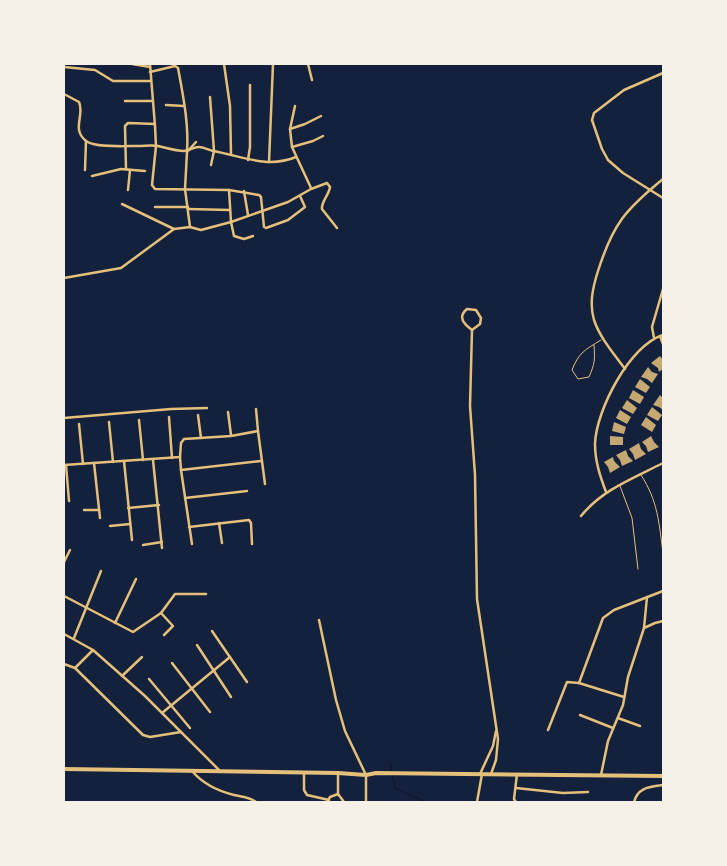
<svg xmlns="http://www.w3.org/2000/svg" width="727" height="866" font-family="'Work Sans',sans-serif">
<rect width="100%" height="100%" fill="#14213d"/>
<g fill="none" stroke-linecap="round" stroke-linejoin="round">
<!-- stream -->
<path stroke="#0b132b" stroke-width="1" d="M390 763 395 788 426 802"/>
</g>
<!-- building -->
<g fill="#c6a872">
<path d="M660 356 663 360V369L659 372 658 368 651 363Z"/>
<path d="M648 367 652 372 658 374 652 383 647 379 641 377Z"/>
<path d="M640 379 650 387 646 393 635 387Z"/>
<path d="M633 390 644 397 640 404 629 398Z"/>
<path d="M660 395 663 398V410L659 407 653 405Z"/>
<path d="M627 400 637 408 633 414 622 408Z"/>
<path d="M652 407 662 415 658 421 647 415Z"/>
<path d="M620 410 631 417 627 424 616 418Z"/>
<path d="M646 417 656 425 652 432 641 425Z"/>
<path d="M614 422 626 427 624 434 612 431Z"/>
<path d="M610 436 623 437V445H610Z"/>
<path d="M651 436 654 442 659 447 648 452 646 446 642 442Z"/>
<path d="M639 443 641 449 646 454 635 460 633 454 629 449Z"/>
<path d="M626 450 628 456 633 461 622 466 620 460 616 455Z"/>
<path d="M613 457 614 461 620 467 610 473 608 467 604 462Z"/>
</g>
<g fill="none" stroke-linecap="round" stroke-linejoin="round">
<!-- path -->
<path stroke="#e5c07b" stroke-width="1" d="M594 345C595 360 595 363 589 377L578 379 572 370C579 352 585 350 601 340"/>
<!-- service -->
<g stroke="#e5c07b" stroke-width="1">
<path d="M641 475C658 501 659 523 663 553"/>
<path d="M620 486 632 518 638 569"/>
</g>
<!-- minor -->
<g stroke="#e5c07b" stroke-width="2.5">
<path d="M132 64 150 67"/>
<path d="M150 64 155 126 156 146 152 185 155 189 229 190 259 195 261 197 264 227 266 228 288 220 305 207 300 196"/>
<path d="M224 64 230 106 231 154"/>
<path d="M308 64 312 80"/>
<path d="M64 67 95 70 113 81H150"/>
<path d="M150 72 175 66 178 68C183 95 189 124 187 152"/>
<path d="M663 73 624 90 594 113 592 120 602 149 608 160 623 173 663 198"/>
<path d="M64 94 79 102C85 115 71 129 86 141 95 148 126 146 138 146 145 146 152 145 158 146 167 148 175 151 184 151 189 151 193 147 199 147 203 147 209 150 213 151 242 156 267 169 296 157"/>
<path d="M210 97 214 151 211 165"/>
<path d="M125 101H153"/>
<path d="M166 105 184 106"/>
<path d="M290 129 295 106"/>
<path d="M292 147 290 129 305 124 321 116"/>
<path d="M248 160 250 147V85"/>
<path d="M269 162 273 64"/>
<path d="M126 169 125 126 128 123 155 124"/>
<path d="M85 170 86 141"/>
<path d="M92 176 121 169 145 171"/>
<path d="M311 188 292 147 313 141 323 136"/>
<path d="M128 190 130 170"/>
<path d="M229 190 231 222 234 236 244 239 253 236"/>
<path d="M244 191 248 215"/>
<path d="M122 204 174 229"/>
<path d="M155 207H188"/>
<path d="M188 209 230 210"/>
<path d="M190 227 185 189 187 152 196 142"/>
<path d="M64 278 121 268 174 229 190 227 201 230 231 222 288 202 311 189 327 183 330 187C329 195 321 202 322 209L337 228"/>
<path d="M467 309 476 310 481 318 480 324 472 330C464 324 457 317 467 309Z"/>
<path d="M472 330 470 406 475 475 477 599 498 739 496 760 491 774"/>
<path d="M660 336 663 344"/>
<path d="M654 338 652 327 663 289"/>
<path d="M625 369C614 354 600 338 594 320 589 303 593 287 598 271 613 224 625 210 663 179"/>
<path d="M256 409 258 431"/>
<path d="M228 412 231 435"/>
<path d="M198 415 201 438"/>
<path d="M169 417 172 458"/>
<path d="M64 418 171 409 207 408"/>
<path d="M139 420 143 460"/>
<path d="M109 422 113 462"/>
<path d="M79 424 83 464"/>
<path d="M180 457 181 470"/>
<path d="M153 460 162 548"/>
<path d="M124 461 132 540"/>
<path d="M94 463 100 518"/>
<path d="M64 465 180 457 181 443 184 439 231 436 258 431 265 484"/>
<path d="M66 465 69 501"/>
<path d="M606 492C600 476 595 461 595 444 596 410 630 345 663 335"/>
<path d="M185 498 247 491"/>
<path d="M128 508 159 505"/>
<path d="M84 510H99"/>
<path d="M581 516C603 489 634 478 663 463"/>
<path d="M219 523 222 543"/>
<path d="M110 526 130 524"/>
<path d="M189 527 249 520 251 523 252 544"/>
<path d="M192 544 181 470 261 461"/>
<path d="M143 545 162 542"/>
<path d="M64 562 70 550"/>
<path d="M64 596 133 632 161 613 175 594H206"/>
<path d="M161 613 173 626 164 635"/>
<path d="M319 620 336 700 345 731 366 775V802"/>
<path d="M115 623 136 579"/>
<path d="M644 628 655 623 663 621"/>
<path d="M212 631 247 682"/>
<path d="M64 634 93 650 145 696 219 770"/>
<path d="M74 638 101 571"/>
<path d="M197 645 231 697"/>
<path d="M172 663 210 712"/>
<path d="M64 664 75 668 143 735 150 737 181 732"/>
<path d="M75 668 93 650"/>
<path d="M122 676 142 657"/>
<path d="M149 679 190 728"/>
<path d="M579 683 603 618 614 610 663 591"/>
<path d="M162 713 230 657"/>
<path d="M580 715 613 728"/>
<path d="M618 718 640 726"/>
<path d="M548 730 567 682 579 683 624 697"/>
<path d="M192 771C203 784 218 791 234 795 242 797 249 797 256 802"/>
<path d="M304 773V790L307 795 329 800"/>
<path d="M338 773V794L344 802"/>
<path d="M480 774 493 746 496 731"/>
<path d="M601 775 608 741 623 705 628 677 644 628 647 597"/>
<path d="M516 788 563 793 588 792"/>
<path d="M327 802 330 797 338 794"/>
<path d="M477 802 482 774"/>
<path d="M516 802 514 799 517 774"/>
<path d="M634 802C638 787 650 787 663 785"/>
</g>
<!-- secondary -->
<path stroke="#e5c07b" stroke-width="4" d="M64 769 338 773 366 775 376 773 663 776"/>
</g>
<!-- border -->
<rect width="727" height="866" fill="none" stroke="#f6f1e7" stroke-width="130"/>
</svg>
